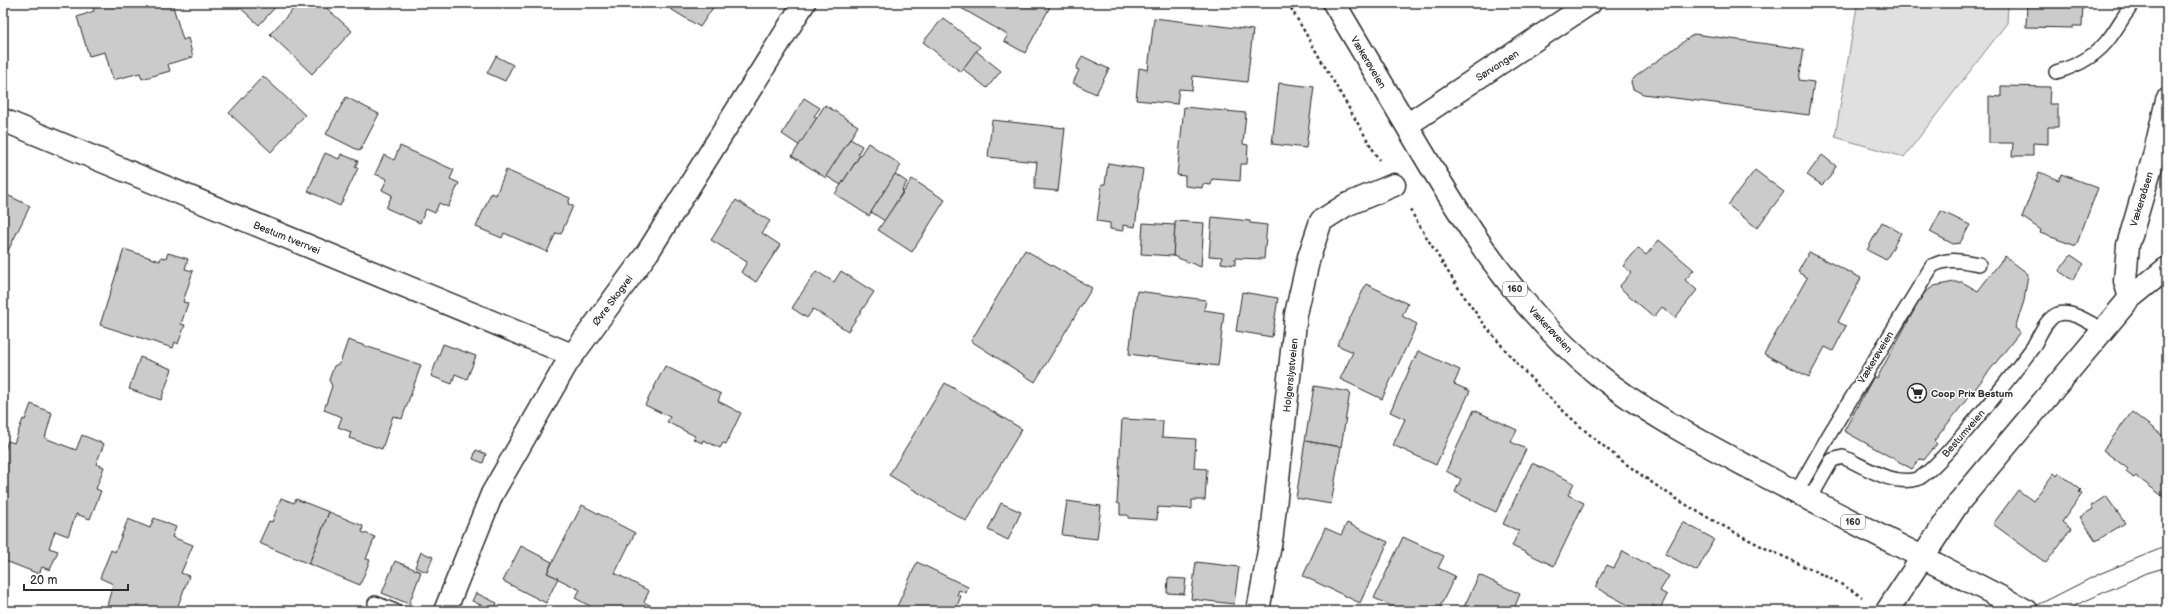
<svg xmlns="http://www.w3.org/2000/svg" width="2170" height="614" font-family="'Balsamiq Sans',sans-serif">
<rect width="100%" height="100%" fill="#fff"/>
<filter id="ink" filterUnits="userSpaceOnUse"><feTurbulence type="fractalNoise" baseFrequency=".025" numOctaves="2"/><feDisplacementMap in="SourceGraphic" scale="8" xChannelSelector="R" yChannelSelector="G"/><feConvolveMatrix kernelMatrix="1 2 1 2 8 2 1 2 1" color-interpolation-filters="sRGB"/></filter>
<g filter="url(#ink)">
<!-- green -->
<path fill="#e0e0e0" stroke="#868686" d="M1849 3H2008L2007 23 1904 157 1835 137 1857 6Z"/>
<!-- building -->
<g fill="#cbcbcb" stroke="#2b2b2b">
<path d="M92 3H172L183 40 188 38 193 57 168 64 170 71 142 79 140 73 113 80 105 52 89 56 77 17 94 11Z"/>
<path d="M235 3H279L259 25Z"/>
<path d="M299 3H321L352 31 312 74 270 34Z"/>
<path d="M661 3H716L700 27Z"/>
<path d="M964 3H1047L1046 5 1050 7 1025 53 1004 41 1008 35 961 8Z"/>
<path d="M2027 3 2083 4 2082 26H2073V28L2026 27Z"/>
<path d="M943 18 980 47 961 72 923 42Z"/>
<path d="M1154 18 1253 30 1247 82 1193 76 1192 90 1179 89 1177 104 1136 100 1139 68 1148 70Z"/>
<path d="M1694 34 1804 49 1799 80 1814 82 1809 115 1643 94 1633 89 1631 82 1635 77Z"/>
<path d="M976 51 1001 71 987 88 963 69Z"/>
<path d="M496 56 513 65 505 81 487 73Z"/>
<path d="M1082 56 1109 69 1096 94 1073 83 1079 70 1076 69Z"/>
<path d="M263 76 305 115 271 152 229 113Z"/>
<path d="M1279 83 1314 87 1306 148 1272 144Z"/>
<path d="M2001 86 2050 87 2049 104H2058V127H2048V144L2033 143V156H2012L2013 143H1989V96L2001 97Z"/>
<path d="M346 97 379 114 360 151 326 134Z"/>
<path d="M804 98 820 108 814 116 817 118 800 146 782 134Z"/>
<path d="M825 105 858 126 826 178 792 156Z"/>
<path d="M1184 107 1246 113 1243 144 1248 145 1247 164H1241L1240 181 1212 179 1211 185 1203 184 1202 188 1185 186V176L1177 175Z"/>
<path d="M992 120 1065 128 1058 191 1034 189 1037 162 988 157Z"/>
<path d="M850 139 862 146 858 154 860 155 841 185 826 176Z"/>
<path d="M868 143 901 165 869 216 835 194Z"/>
<path d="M400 146 454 170 450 179 459 183 448 207 439 203 435 213 426 209 420 223 386 208 392 195 382 190 387 179 375 174 384 155 394 160Z"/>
<path d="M325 153 339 159 341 154 358 161 355 167 358 168 340 206 308 191Z"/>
<path d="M1822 155 1836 166 1830 177 1822 185 1807 175Z"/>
<path d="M1108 163 1143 169 1135 227 1123 225V231L1110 229V223L1097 221 1102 184H1105Z"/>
<path d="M506 170 570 198 568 204 573 206 561 234 556 233 547 252 504 233 502 238 476 227 491 193 496 195Z"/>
<path d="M1755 170 1784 192 1757 228 1728 205Z"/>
<path d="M2039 172 2059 180 2061 174 2098 188 2076 246 2040 233 2041 230 2022 217Z"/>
<path d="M895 174 907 182 902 190 903 191 885 221 871 212Z"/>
<path d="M912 179 945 200 912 252 878 230Z"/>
<path d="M3 193 30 206 3 261Z"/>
<path d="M736 200 770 221 762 233 780 245 756 282 741 272 747 262 711 240Z"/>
<path d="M1941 211 1970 225 1960 243 1953 244 1930 232Z"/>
<path d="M1212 217 1250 221V223L1267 225 1264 259 1235 258V265L1221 263 1222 257 1209 256Z"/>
<path d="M1175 221 1204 223 1201 267 1173 256Z"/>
<path d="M1882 222 1901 233 1886 260 1867 250Z"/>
<path d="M1143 223 1175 225 1173 256 1141 254Z"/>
<path d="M1659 240 1694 270 1685 280 1697 290 1675 318 1662 307 1654 317 1619 287 1631 273 1623 266 1638 248 1646 255Z"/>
<path d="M124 249 160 261 161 257 166 258 168 253 188 259 185 269 193 271 183 302 188 303 181 324 185 325 178 344 175 342 173 348 100 325Z"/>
<path d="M1025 250 1092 288 1035 382 971 341Z"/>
<path d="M1809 252 1861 278 1838 322 1846 326 1833 351 1825 347 1809 377 1764 354 1807 278 1798 272Z"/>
<path d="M2071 255 2084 264 2072 280 2059 271Z"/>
<path d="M2005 256 2028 274 2024 301 2015 328 2020 332 1934 441 1937 444 1924 460 1920 459 1912 469 1844 431 1874 376 1877 378 1923 294 1934 286 1954 282H1962L1978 291Z"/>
<path d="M816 271 834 282 841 271 874 292 848 331 813 309 807 318 792 308Z"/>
<path d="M1366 284 1408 304 1402 316 1417 324 1382 399 1340 379 1353 352 1337 345Z"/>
<path d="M1137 291 1206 300 1204 310 1224 313 1218 366 1129 354Z"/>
<path d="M1242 292 1278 298 1272 337 1236 331Z"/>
<path d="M348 340 421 365 402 419 393 416 382 449 349 438 351 432 338 427 342 417 324 410 332 386 329 380 334 366 340 363Z"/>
<path d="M443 344 476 356 467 379 455 374 452 384 431 376Z"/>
<path d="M1418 351 1460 370 1454 384 1470 391 1436 465 1393 445 1405 419 1390 412Z"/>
<path d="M140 357 172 369 161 400 129 389Z"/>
<path d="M665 366 721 394 718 401 741 413 726 444 723 443 720 448 703 440 702 443 693 439 695 436 667 422 670 417 645 405Z"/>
<path d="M945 383 1022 429 966 521 889 475Z"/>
<path d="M1314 386 1350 392 1341 447 1305 441Z"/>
<path d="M31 404 52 413 45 438 76 450 82 435 104 444 96 464 104 467 96 489 101 491 90 519 76 514 68 536 55 531 49 548 58 551 50 570 42 567 39 574 3 560V497L7 487 3 486V455L8 441 14 443 23 419 25 420Z"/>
<path d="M1474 410 1517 430 1511 442 1526 449 1496 512 1455 492 1461 479 1446 471Z"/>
<path d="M2132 412 2167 439V495L2165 498 2136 476 2134 478 2126 472 2128 469 2103 450Z"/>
<path d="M1122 419 1163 421 1162 437 1196 439 1194 468 1207 469 1205 500H1192V509L1158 507 1157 520 1128 518V515H1120V504L1117 503Z"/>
<path d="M1305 441 1341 447 1331 504 1296 498Z"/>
<path d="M476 450 486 454 483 463 473 459Z"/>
<path d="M1532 463 1574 483 1568 495 1584 503 1554 566 1512 546 1519 531 1503 524Z"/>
<path d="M2054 473 2057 476 2059 473 2081 490 2079 492 2082 494 2062 522 2071 529 2046 563 1993 524 2018 490 2033 501Z"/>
<path d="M2106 496 2125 523 2096 541 2080 517 2093 509 2091 506Z"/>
<path d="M281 498 294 503 296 499 329 512 309 564 259 543 269 521 272 522Z"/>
<path d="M1067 501 1101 506 1097 539 1062 535Z"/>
<path d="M1001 503 1021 512 1008 540 988 530Z"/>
<path d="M582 505 635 533 615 573 649 591 644 602 661 611H609L602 607 599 611 575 598 580 590 547 573Z"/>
<path d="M329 512 363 526 362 532 375 537 366 559 370 560 360 585 309 564Z"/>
<path d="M154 518 176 527 172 537 193 545 181 573 189 576 176 611H111L106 609 113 584 100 578 111 550 115 552 128 519 150 528Z"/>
<path d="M1683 522 1714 539 1697 571 1665 554Z"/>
<path d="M1347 523 1388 542 1360 603 1303 576 1325 528 1341 535Z"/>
<path d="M1403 537 1444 556 1438 568 1455 576 1438 611H1402L1374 598Z"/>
<path d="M521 546 552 562 547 573 558 578 546 603 503 581Z"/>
<path d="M1623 551 1669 576 1660 591 1667 595 1660 609 1653 605 1650 611H1639L1595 587 1607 565 1614 568Z"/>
<path d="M421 552 433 557 427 572 415 567Z"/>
<path d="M395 561 421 572 409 604 382 593Z"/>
<path d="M917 562 968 587 966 593 959 590 957 595 961 596 955 611H895Z"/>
<path d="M1196 562 1239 567 1234 604 1191 599Z"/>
<path d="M1479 575 1520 594 1515 606 1525 611H1462Z"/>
<path d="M1168 578 1186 579 1184 594 1167 593Z"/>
<path d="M476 593 497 603 494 611 472 601Z"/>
</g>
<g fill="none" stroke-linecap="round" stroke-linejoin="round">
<!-- lane casing -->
<g stroke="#2b2b2b" stroke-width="16">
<g id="lane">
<path d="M2056 72C2077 66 2098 55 2111 36 2119 25 2125 13 2134 3"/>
<path d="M1796 493 1829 435 1932 266C1948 257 1962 261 1979 264"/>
<path d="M1810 499 1832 460 1843 457C1865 467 1892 486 1917 479 1935 474 2018 368 2033 347 2039 337 2046 318 2058 314 2073 310 2091 324 2103 330"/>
<path d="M375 603 395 611"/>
</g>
</g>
<!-- street casing -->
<g stroke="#2b2b2b" stroke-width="25">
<g id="street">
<path d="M3 120 572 355"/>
<path d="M1407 125 1590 3"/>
<path d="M2130 298 2125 281 2128 245 2154 156 2167 100"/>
<path d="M445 611 492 494 567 363 648 252 804 3"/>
<path d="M1258 611 1272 534 1296 314 1309 257 1321 221 1346 205 1394 185"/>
</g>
</g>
<!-- secondary casing -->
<g stroke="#2b2b2b" stroke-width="25">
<path id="secondary" d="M1887 611 1959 502 2130 298 2167 268"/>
</g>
<!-- primary casing -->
<g stroke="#2b2b2b" stroke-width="25">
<path id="primary" d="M1334 3C1358 44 1383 85 1407 126 1459 215 1515 308 1597 374 1644 412 1699 441 1752 469 1842 518 1936 563 2027 611"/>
</g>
<!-- path -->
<g stroke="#2b2b2b" stroke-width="2.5" stroke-dasharray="3 3" stroke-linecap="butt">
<path d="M1288 3 1379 160"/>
<path d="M1410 210C1434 249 1457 289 1485 325 1546 403 1622 469 1707 517 1734 532 1761 547 1789 559 1813 571 1839 581 1862 597"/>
</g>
<!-- lane -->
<use href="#lane" stroke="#fff" stroke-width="13"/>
<!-- street -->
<use href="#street" stroke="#fff" stroke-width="22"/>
<!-- secondary -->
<use href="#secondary" stroke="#fff" stroke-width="22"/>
<!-- primary -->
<use href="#primary" stroke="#fff" stroke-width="22"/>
<!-- tram -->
<g stroke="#2b2b2b" stroke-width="1">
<path d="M2026 611 2099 574 2167 546"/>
<path d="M2063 611 2147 573 2167 567"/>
</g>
</g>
</g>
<!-- icons -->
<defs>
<g id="supermarket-ring" transform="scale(1)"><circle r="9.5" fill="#fff" stroke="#2b2b2b" stroke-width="1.5"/><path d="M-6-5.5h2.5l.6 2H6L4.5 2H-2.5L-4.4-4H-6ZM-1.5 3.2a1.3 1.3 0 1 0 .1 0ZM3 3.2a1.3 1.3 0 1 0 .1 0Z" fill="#2b2b2b"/></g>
</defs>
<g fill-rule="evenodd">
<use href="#supermarket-ring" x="1917" y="393"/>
</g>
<g text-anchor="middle" stroke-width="3" stroke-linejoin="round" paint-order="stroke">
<!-- shield labels -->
<g fill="#fff" stroke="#6b6b6b" stroke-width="1">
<rect x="1503" y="282" width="24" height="14" rx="3"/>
<rect x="1841" y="515" width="24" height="14" rx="3"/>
</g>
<g font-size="9" font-weight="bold" fill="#2b2b2b">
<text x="1515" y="292">160</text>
<text x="1853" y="525">160</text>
</g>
<!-- street labels -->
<g font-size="10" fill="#2b2b2b" stroke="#fff">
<text transform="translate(1369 62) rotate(59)" y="4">Vækerøveien</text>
<text transform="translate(1497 65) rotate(-33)" y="4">Sørvangen</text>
<text transform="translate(2141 199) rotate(-73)" y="4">Vækerøåsen</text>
<text transform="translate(287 237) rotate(22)" y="4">Bestum tverrvei</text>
<text transform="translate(612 300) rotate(-53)" y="4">Øvre Skogvei</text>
<text transform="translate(1551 329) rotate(47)" y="4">Vækerøveien</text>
<text transform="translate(1875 357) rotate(-59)" y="4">Vækerøveien</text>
<text transform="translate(1290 375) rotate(-84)" y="4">Holgerslystveien</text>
<text transform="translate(1963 433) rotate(-49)" y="4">Bestumveien</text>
</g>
<!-- poi labels -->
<g font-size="10" font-weight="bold" fill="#2b2b2b" stroke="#fff" text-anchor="start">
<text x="1931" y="397">Coop Prix Bestum</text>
</g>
</g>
<!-- margin -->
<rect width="2170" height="614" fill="none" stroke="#fff" stroke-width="16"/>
<rect x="8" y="8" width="2154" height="598" fill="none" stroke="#2b2b2b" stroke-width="1.5" filter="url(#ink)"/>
<!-- scale -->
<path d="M24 584v6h104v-6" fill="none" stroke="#2b2b2b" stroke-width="2"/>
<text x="30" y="584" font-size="12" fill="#2b2b2b" stroke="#ffffff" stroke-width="3" paint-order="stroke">20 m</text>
</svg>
